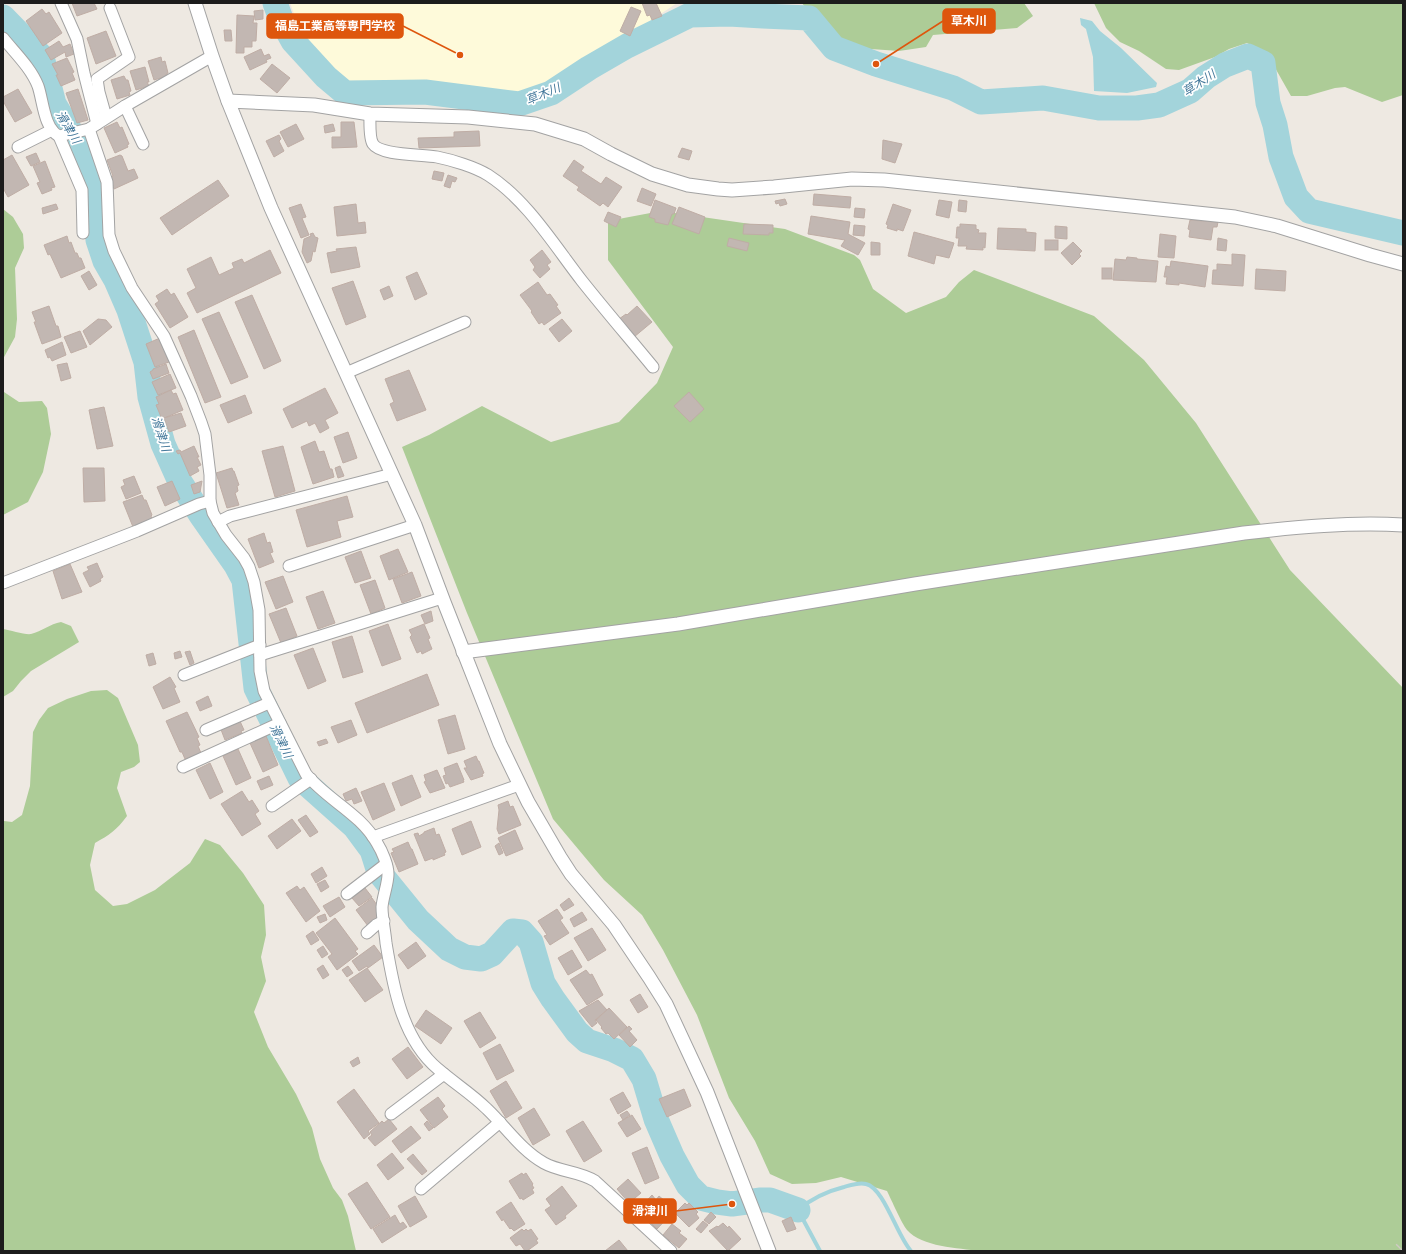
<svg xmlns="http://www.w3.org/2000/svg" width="1406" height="1254" font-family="Manrope,'Noto Sans JP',sans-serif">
<rect width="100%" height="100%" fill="#eee9e2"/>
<!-- education -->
<path fill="#fefada" d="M290 3H677L548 89 519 97 345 81 300 30Z"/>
<!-- forest -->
<g fill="#adcc97">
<path d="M802 3H1024L1033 16 1017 28 933 35 926 47 899 51 843 47 818 25Z"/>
<path d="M1094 3H1403V95L1382 102 1345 87 1335 88 1307 96H1291L1274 66 1254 47 1247 43 1229 49 1215 57 1179 70 1166 69 1139 51 1120 42 1106 28Z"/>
<path d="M3 209 13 217 23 234 24 248 15 268 17 319 15 337 3 359Z"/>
<path d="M661 211 785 229 854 255 860 260 873 289 906 313 946 297 959 282 974 270 1094 316 1144 360 1196 423 1290 570 1403 688V1251H980C958 1248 922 1247 907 1230 901 1222 892 1201 887 1191L841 1177 816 1183 792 1184 770 1174 755 1141 729 1098 697 1015 663 950 642 915 604 880 553 819 467 613 402 447 429 435 482 406 551 442 619 422 657 383 673 347 608 260V221Z"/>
<path d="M3 384 4 392 19 402 42 401 47 408 51 434 43 472 28 502 3 515Z"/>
<path d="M61 622 71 626 79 642 31 671 21 681 13 691 3 697V629C10 630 25 635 31 634 42 631 50 624 61 622Z"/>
<path d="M107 690 118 698 138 745 140 762 134 767 121 772 117 788 127 816C117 830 109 835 95 843L90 865 95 890 113 906 127 904 155 890 190 863 205 839 220 845 243 873 264 905 266 935 261 957 266 981 254 1012 268 1047 296 1094 312 1128 320 1159 333 1188 342 1200 348 1216 356 1251H3V819L4 821 12 822 22 815 30 786 33 732 39 720 48 708 67 699 91 691Z"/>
</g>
<!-- water -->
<path fill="#a3d4db" d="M1080 18 1092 21 1100 31 1121 48 1157 83 1156 87 1127 93 1094 91 1093 57 1086 29 1081 25Z"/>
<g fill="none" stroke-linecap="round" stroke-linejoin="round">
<!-- stream -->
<path stroke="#a3d4db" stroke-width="4" d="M820 1251 798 1210C811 1199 828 1191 844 1187 851 1185 859 1182 866 1184 884 1188 897 1236 911 1251"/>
<!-- river -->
<g stroke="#a3d4db" stroke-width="25">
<path d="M275 3 281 19 293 41 326 77 345 93 425 92 519 104 551 93 589 68 627 46 690 15 729 14 763 16 809 18 834 48 876 64 953 88 981 102 1043 98 1099 108H1137L1159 105 1190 91 1206 77 1225 65 1248 56 1263 63 1268 103 1275 125 1281 157 1296 197 1309 211 1403 233"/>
<path d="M3 17 42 57 54 104 87 159 91 173 98 240 105 261 116 280 129 310 146 362 150 397 163 444 180 482 201 515 236 565 244 580 256 688 300 778 355 827 372 850 379 872 418 920 449 949 465 957 481 959 492 954 513 931 522 932 531 942 543 983 553 999 577 1032 587 1041 614 1050 632 1059 644 1079 656 1119 672 1156 688 1185 701 1198 717 1202 732 1204 761 1200H770L798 1210"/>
</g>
</g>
<!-- building -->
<g fill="#c2b7b2" stroke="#bfada5">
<path d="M72 3H94L97 9 77 16Z"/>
<path d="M642 3H656L662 16 652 20 650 15 647 16Z"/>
<path d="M631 7 641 11 630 36 620 31Z"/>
<path d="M42 9 46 14 49 12 62 33 43 46 26 21Z"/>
<path d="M263 10V19L255 20 254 11Z"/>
<path d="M237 15 254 16 253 23H257L256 41H252V47H244V53H236Z"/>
<path d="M224 30H231L232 41H225Z"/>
<path d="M106 31 116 56 96 64 87 38Z"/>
<path d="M59 41 63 47 70 44 74 54 66 57 65 52 51 60 45 50Z"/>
<path d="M261 49 264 56 269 54 271 58 266 60 267 62 250 70 244 57Z"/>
<path d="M161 57 162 62 165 61 168 73 166 74 167 76 154 80 148 61Z"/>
<path d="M67 58 74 72 72 73 75 80 61 86 56 75H58L52 64Z"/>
<path d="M272 64 290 78 277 93 260 79Z"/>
<path d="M145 67 149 82H147L149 86 136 90 130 71Z"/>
<path d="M124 76 126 80H128L131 91 129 92 130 95 117 99 111 80Z"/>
<path d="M18 89 32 113 15 122 3 101V97Z"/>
<path d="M78 89 88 120 77 123 66 93Z"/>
<path d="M117 122 120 128 122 127 129 144 127 145 128 147 115 153 104 128Z"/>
<path d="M341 122H354L357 147 332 148V137H341Z"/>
<path d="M296 124 304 139 288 147 280 132Z"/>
<path d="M333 124 335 131 325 133 324 126Z"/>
<path d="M479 131 480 146 419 148 418 138 454 137V132Z"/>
<path d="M279 135 281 139 279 141 284 151 274 157 266 141Z"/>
<path d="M883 140 902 144 895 163 882 159Z"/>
<path d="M682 148 692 151 689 160 678 157Z"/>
<path d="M36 153 40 162 31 166 26 157Z"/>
<path d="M12 155 29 185 8 197 3 188V160Z"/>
<path d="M120 155 122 156 128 171 134 169 138 178 114 189 110 177 113 176 107 160Z"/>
<path d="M574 160 584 167 581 171 601 184 606 177 622 187 608 207 603 203 600 206 577 190 579 187 563 176Z"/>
<path d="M45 161 55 187 51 188 52 190 42 194 37 183 40 182 33 166Z"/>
<path d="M434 171 444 173 442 181 432 179Z"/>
<path d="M448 175 457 178 455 182 452 181 450 188 444 186Z"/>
<path d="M218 180 229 196 172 235 160 218Z"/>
<path d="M642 188 656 194 651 206 637 201Z"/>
<path d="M814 194 851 197 850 208 813 205Z"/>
<path d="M785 199 787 204 780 206 779 203 776 204 775 201Z"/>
<path d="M655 200 676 208 674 214H672L668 225 655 222V219L649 217Z"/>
<path d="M939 200 952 202 949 218 936 215Z"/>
<path d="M959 200 967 201 966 212 958 211Z"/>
<path d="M56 204 58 209 43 214 42 208Z"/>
<path d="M301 204 306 217 302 218 309 235 301 238 289 208Z"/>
<path d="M356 204 358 223 365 222 366 233 337 236 334 207Z"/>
<path d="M893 204 911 210 903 231 897 229V231L887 228 888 225 886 224Z"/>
<path d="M679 207 705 217 699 234 672 224Z"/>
<path d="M855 208 865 209 864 218 854 217Z"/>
<path d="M608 212 621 217 616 227 604 221Z"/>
<path d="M811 216 850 222 848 234 865 243 858 255 841 246 845 240 808 234Z"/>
<path d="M1190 220 1218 222 1217 227H1213L1211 240 1189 237 1190 230 1188 229Z"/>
<path d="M744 224 773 225V233H769V235L743 234Z"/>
<path d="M960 224 976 225V229L979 230 978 233H986L985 248 983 247V250L966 249 967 246H958L959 238H956L957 227H960Z"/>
<path d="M854 225 865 226 864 236 853 235Z"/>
<path d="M1055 226 1067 227V239L1055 238Z"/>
<path d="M998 228 1026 229V232L1036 233 1035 251 997 249Z"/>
<path d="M914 232 954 243 949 258 936 255 934 264 908 256Z"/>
<path d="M313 233 315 237 318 238 315 252 313 251 311 261 307 263 302 252 304 239 311 236 310 234Z"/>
<path d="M1160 234 1176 236 1174 258 1158 257Z"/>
<path d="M67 236 69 243 71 242 75 253H77L79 258H81L85 268 61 278 50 254 48 255 44 245Z"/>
<path d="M729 238 749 243 747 251 727 246Z"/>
<path d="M1218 238 1227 240 1226 251 1217 250Z"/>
<rect x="1045" y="240" width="13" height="10"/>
<path d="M871 242 880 243V255H871Z"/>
<path d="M1073 242 1082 251 1079 254 1081 256 1072 265 1061 253Z"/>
<path d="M356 247 360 267 331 273 327 253 337 251 336 249Z"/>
<path d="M270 250 281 273 197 313 187 293 196 288 187 269 211 257 219 275 234 268 232 263 242 259 244 263Z"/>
<path d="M542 250 551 262 547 265 550 269 540 278 533 270 535 267 530 260Z"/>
<path d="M1232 254 1245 255 1243 286 1212 284 1213 270H1217V264L1232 265Z"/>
<path d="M1127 257 1137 258V259L1158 261 1156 282 1113 280 1115 259 1126 260Z"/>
<path d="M1171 261 1208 266 1205 287 1179 283V285L1166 284 1167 277H1164L1166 266 1170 267Z"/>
<rect x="1102" y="268" width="10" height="11"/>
<path d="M1256 269 1286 271 1285 291 1255 289Z"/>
<path d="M89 271 97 285 89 290 81 276Z"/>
<path d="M417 272 427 294 415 300 406 277Z"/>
<path d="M353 281 366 317 346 325 332 288Z"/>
<path d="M538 282 547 295 550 294 558 305 556 306 561 313 544 325 542 322 539 324 531 312 532 311 520 295Z"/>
<path d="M389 286 393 296 384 300 380 290Z"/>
<path d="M167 289 171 295 174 293 188 317 170 328 155 304 159 301 156 296Z"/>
<path d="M252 295 281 361 264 369 235 302Z"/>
<path d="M49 306 56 326H58L61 337 42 344 34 322H36L32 312Z"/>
<path d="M637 306 652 322 634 337 619 319 626 314 627 315Z"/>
<path d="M219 312 248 377 231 384 202 319Z"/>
<path d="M98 319 106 320 112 327 90 345 83 331Z"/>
<path d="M562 319 572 331 559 342 549 329Z"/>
<path d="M194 330 221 397 205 403 178 337Z"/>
<path d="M80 331 87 347 71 353 64 337Z"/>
<path d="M160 338 169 362 155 367 146 344Z"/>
<path d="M62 342 66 355 52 361 50 357 48 358 45 350Z"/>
<path d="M67 363 71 378 61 381 57 365Z"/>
<path d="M166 364 169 373 153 379 150 372 153 370V369Z"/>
<path d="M409 370 426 410 397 421 390 404 394 402 385 379Z"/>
<path d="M170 374 176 388 158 395 152 382Z"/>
<path d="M325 388 338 413 325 420 329 428 320 433 315 423 309 426 307 421 292 428 283 409Z"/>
<path d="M171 390 173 394 176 393 183 410 162 419 156 405 159 404 156 397Z"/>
<path d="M689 392 704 409 690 422 674 406Z"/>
<path d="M245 395 252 413 228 423 220 405Z"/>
<path d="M104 407 113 446 97 449 89 410Z"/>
<path d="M181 413 186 426 169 432 164 418Z"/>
<path d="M348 432 357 458 343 463 334 437Z"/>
<path d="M315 441 319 452 324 451 330 469H332L334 477 313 484 301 447Z"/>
<path d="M194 446 199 457H197L201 465 197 467 199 471 190 476 180 453 178 454 176 451 180 450 181 452Z"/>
<path d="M283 446 295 491 275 497 262 451Z"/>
<path d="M340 466 344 476 338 478 335 468Z"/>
<path d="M83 468H104L105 501 84 502Z"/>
<path d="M232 468 233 471H234L239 485 237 486 238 491 235 493 239 505 227 508 216 473Z"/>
<path d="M134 476 141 493 126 499 121 487 125 485 123 480Z"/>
<path d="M172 481 180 499 165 506 157 487Z"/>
<path d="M202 481 200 492 194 494 191 485Z"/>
<path d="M142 495 144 500H146L152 515 151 516 152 519 133 527 123 502Z"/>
<path d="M347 496 353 517 337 521 341 537 307 547 296 510Z"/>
<path d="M264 533 267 543 270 542 273 552 270 553 274 562 259 568 248 539Z"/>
<path d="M398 549 408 572 389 580 380 556Z"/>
<path d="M361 551 371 578 355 583 345 557Z"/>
<path d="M97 563 103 577 100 579 101 581 90 587 83 573 89 570 87 567Z"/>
<path d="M70 564 82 592 62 599 53 571Z"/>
<path d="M412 572 421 596 402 603 393 579Z"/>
<path d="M283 576 293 602 276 609 265 582Z"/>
<path d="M375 580 385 608 371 614 360 585Z"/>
<path d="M323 591 335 623 318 629 306 597Z"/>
<path d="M286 608 297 636 281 643 269 614Z"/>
<path d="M431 611 433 621 425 624 421 615Z"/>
<path d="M388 624 401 659 382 666 369 631Z"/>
<path d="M424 624 430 638 428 639 432 649 422 654 421 651 417 653 410 637 412 635 409 630Z"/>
<path d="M352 636 363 672 343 678 332 642Z"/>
<path d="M313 648 326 681 308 689 294 655Z"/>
<path d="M180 651 182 657 175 659 174 653Z"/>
<path d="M190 651 194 663 190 665 185 652Z"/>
<path d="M153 653 156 664 149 666 146 655Z"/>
<path d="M427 674 439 705 367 733 355 703Z"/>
<path d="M170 677 176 687 174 688 180 702 163 709 153 687Z"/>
<path d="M208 696 212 706 200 711 196 702Z"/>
<path d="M187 712 199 737 197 738 200 745 198 746 201 753 185 759 182 752H180L166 721Z"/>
<path d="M455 715 465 749 448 754 438 720Z"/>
<path d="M239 719 244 730 241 731 242 733 225 740 220 727Z"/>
<path d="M351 720 357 735 338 743 331 727Z"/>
<path d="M266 736 278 765 263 772 250 743Z"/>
<path d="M326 739 328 743 319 746 317 742Z"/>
<path d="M238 749 251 778 236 785 223 756Z"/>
<path d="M476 756 478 761H479L484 773 482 774 483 776 471 780 464 768H467L464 761Z"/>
<path d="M210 763 223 792 210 799 196 770Z"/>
<path d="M457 763 464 780H463L464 782 450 787 448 783 446 784 443 776 446 775 444 768Z"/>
<path d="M437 770 445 788 430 793 424 782 426 781 424 775Z"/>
<path d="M412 775 421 797 401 806 392 783Z"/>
<path d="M269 776 273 785 261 790 257 781Z"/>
<path d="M384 783 395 810 373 820 361 792Z"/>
<path d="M356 788 362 801 354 804 352 799 346 801 343 794Z"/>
<path d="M242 791 249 802 252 800 259 811 255 814 261 824 242 836 221 804Z"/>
<path d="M508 801 510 807 513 806 521 825 499 834 497 829 499 810 498 805Z"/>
<path d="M306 815 318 832 310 837 298 820Z"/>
<path d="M292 819 301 831 277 849 268 836Z"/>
<path d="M471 821 481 847 462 855 452 829Z"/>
<path d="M434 828 436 835 439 834 446 852 444 853 445 855 433 860V858L425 861 414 834 418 833 419 836 424 833V832Z"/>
<path d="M515 830 523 849 506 856 498 838Z"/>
<path d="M408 842 411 849H412L418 864 399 872 391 853 394 852 392 849Z"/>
<path d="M499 843 503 853 499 855 495 846Z"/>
<path d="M322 867 327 876 316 883 311 874Z"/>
<path d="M325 880 329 887 321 892 317 884Z"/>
<path d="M297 886 300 890 304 887 320 911 306 922 286 893Z"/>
<path d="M365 888 372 897 359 906 352 898Z"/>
<path d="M339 897 345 907 330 917 323 906Z"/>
<path d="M372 898 379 908 376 910 380 915 368 926 356 910Z"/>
<path d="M569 898 574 905 564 911 560 905Z"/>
<path d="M557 909 563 918 560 920 569 933 550 945 544 936 547 935 538 921Z"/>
<path d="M582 912 587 920 574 927 570 919Z"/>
<path d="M325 914 327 920 320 923 317 917Z"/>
<path d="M335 918 358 949 355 951 358 954 337 970 328 957 332 954 316 933Z"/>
<path d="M592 928 606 950 588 961 574 938Z"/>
<path d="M313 931 319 940 311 945 306 936Z"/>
<path d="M416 942 426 956 408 969 398 955Z"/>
<path d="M374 945 383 957 368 968 367 966 359 971 352 961Z"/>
<path d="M323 946 328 954 322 958 317 950Z"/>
<path d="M572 950 582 967 568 975 558 958Z"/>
<path d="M323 965 329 975 323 979 317 969Z"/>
<path d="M348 966 353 973 347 977 342 970Z"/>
<path d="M367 968 383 990 365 1002 349 980Z"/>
<path d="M586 970 590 975 592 974 603 995 587 1005 570 980Z"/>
<path d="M640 994 648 1007 638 1013 630 1000Z"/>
<path d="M598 1000 607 1010 595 1020 597 1023 592 1027 579 1011Z"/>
<path d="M609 1008 627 1027 614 1039 608 1033 606 1034 601 1028 602 1027 596 1020Z"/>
<path d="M426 1010 452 1028 441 1044 415 1026Z"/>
<path d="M480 1012 496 1038 480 1048 464 1021Z"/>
<path d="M629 1026 632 1029 629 1031 637 1040 630 1047 619 1035Z"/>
<path d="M500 1044 514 1071 497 1080 483 1053Z"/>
<path d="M408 1047 423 1067 407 1079 392 1059Z"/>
<path d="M358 1057 360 1063 353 1067 350 1062Z"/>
<path d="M506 1081 522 1108 506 1118 490 1091Z"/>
<path d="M354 1089 379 1123 368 1131 370 1134 364 1139 337 1102Z"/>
<path d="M684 1089 691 1106 667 1117 659 1099Z"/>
<path d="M623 1092 631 1106 618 1114 610 1099Z"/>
<path d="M438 1097 445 1106 442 1109 448 1117 434 1128 420 1110Z"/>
<path d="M534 1108 550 1135 533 1145 518 1118Z"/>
<path d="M627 1111 630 1115 623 1120 620 1115Z"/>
<path d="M632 1115 641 1129 627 1137 618 1123Z"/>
<path d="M389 1119 397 1129 375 1146 368 1138 372 1135 370 1132 382 1121 384 1123Z"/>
<path d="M427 1121 433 1128 429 1131 424 1124Z"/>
<path d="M583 1121 602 1151 584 1162 566 1131Z"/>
<path d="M411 1126 421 1138 401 1153 392 1141Z"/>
<path d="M647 1147 659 1178 645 1184 632 1153Z"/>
<path d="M392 1153 404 1168 388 1180 377 1165Z"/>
<path d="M413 1154 427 1171 422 1175 407 1159Z"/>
<path d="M522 1173 523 1175 526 1173 533 1184 532 1185 534 1188 532 1189 534 1193 523 1200 522 1198 520 1199 509 1181Z"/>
<path d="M628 1179 641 1193 629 1203 617 1189Z"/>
<path d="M367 1182 390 1217 371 1229 348 1194Z"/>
<path d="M562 1186 577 1206 565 1216 566 1218 556 1225 545 1210 551 1206 546 1199Z"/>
<path d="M652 1195 656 1200 659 1196 665 1201 662 1204 672 1213 657 1229 638 1210Z"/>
<path d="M415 1196 427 1217 410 1227 398 1206Z"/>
<path d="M511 1202 525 1224 514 1231 511 1228 510 1229 503 1219 502 1221 496 1212Z"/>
<path d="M685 1203 687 1205 689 1203 698 1212 696 1214 699 1218 689 1227 675 1213Z"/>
<path d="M711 1212 716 1217 709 1224 704 1220Z"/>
<path d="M395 1215 400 1224 403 1222 407 1227 382 1243 373 1229Z"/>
<path d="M791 1217 796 1229 787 1232 782 1221Z"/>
<path d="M703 1221 708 1225 701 1233 696 1229Z"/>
<path d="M723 1223 728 1228 729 1226 741 1239 728 1251 709 1231 717 1226 718 1227Z"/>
<path d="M672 1224 681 1231 679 1233 687 1239 679 1248 663 1235Z"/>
<path d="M522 1229 524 1231 526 1229 528 1231 531 1229 538 1239 536 1240 538 1243 527 1251H525L520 1244 516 1246 510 1238Z"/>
<path d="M619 1240 628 1251H605Z"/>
</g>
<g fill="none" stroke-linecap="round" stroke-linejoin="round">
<!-- trunk-tunnel -->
<path stroke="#cecac4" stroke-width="18" stroke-dasharray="18 9" stroke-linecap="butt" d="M1402 1251 1403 1250"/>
<!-- minor casing -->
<g stroke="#a3a3a3" stroke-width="13">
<g id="minor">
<path d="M61 3 77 39 84 73 97 124"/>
<path d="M3 38C15 53 31 68 38 86 43 100 44 129 59 136L89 129 125 106 212 56"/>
<path d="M125 106 143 144"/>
<path d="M370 114C370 121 369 138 373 144 381 156 423 154 437 157 452 160 475 167 488 175 527 200 554 245 582 281 605 310 630 339 653 367"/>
<path d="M106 117 99 92 97 79 129 57 110 8"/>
<path d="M89 129 107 182 109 235 114 251 132 288 164 336 191 396 201 422 205 434 210 475V501L213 513 226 535 244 558 249 567 254 582 259 610 260 671 264 691 306 774C327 800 360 813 377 843 382 851 388 865 388 874 388 884 383 896 382 907 382 918 385 931 386 943 393 986 402 1039 438 1069 454 1083 472 1094 487 1109 506 1127 521 1150 544 1163 560 1172 579 1171 595 1181L671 1251"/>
<path d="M59 136 82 190 83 233"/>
<path d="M18 147 52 130"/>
<path d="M346 373 465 322"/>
<path d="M218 522 230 516 392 474"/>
<path d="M289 566 415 525"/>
<path d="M3 583 137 531 199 504 210 501"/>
<path d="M260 655 442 598"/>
<path d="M184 675 260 645"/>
<path d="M206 730 269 703"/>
<path d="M183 767 280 723"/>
<path d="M272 806 311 779"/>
<path d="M373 837 519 785"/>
<path d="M347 894 386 864"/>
<path d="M367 933 376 925 384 921"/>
<path d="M391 1114 444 1074"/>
<path d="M421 1189 500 1122"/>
</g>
</g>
<!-- tertiary casing -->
<g stroke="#a3a3a3" stroke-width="15">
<g id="tertiary">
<path d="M195 3 212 56 228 101 271 208 415 525 444 602 500 744 528 802 560 857 571 874 614 925 649 977 666 1004 707 1092 769 1251"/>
<path d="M228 101 314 105 370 114 468 117 535 124 584 139 611 154 652 174 688 185 718 189 732 190 774 187 852 179 884 180 1235 217 1277 226 1370 255 1403 264"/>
<path d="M463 652 678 624 915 584 1244 533C1297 527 1350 522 1403 525"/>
</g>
</g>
<!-- minor -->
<use href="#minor" stroke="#fff" stroke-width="11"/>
<!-- tertiary -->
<use href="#tertiary" stroke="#fff" stroke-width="13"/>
</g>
<g text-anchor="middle" stroke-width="3.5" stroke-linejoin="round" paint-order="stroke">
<!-- water labels -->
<g font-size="12" font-style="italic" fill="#45799b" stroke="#fff">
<text transform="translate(1199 83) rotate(-33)" y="4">草木川</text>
<text transform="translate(543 94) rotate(-23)" y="4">草木川</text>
<text transform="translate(68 127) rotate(59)" y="4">滑津川</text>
<text transform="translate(161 434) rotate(72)" y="4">滑津川</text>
<text transform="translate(281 741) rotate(64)" y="4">滑津川</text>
</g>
</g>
<!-- callouts -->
<path fill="none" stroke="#de560d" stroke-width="1.5" d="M876 64L943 21M460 55L403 26M732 1204L676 1211"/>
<g fill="#de560d" stroke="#fff" stroke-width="1.5">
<circle cx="876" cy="64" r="4"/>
<circle cx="460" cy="55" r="4"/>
<circle cx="732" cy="1204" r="4"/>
</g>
<g fill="#de560d" stroke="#de560d" stroke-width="1.5">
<rect x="943" y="9" width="52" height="24" rx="4"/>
<rect x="267" y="14" width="136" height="24" rx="4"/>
<rect x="624" y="1199" width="52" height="24" rx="4"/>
</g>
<g font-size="12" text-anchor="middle" font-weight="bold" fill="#fff">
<text x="969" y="25">草木川</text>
<text x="335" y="30">福島工業高等専門学校</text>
<text x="650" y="1215">滑津川</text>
</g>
<!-- border -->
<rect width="1406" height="1254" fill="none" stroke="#1c1c1c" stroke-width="8"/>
</svg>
